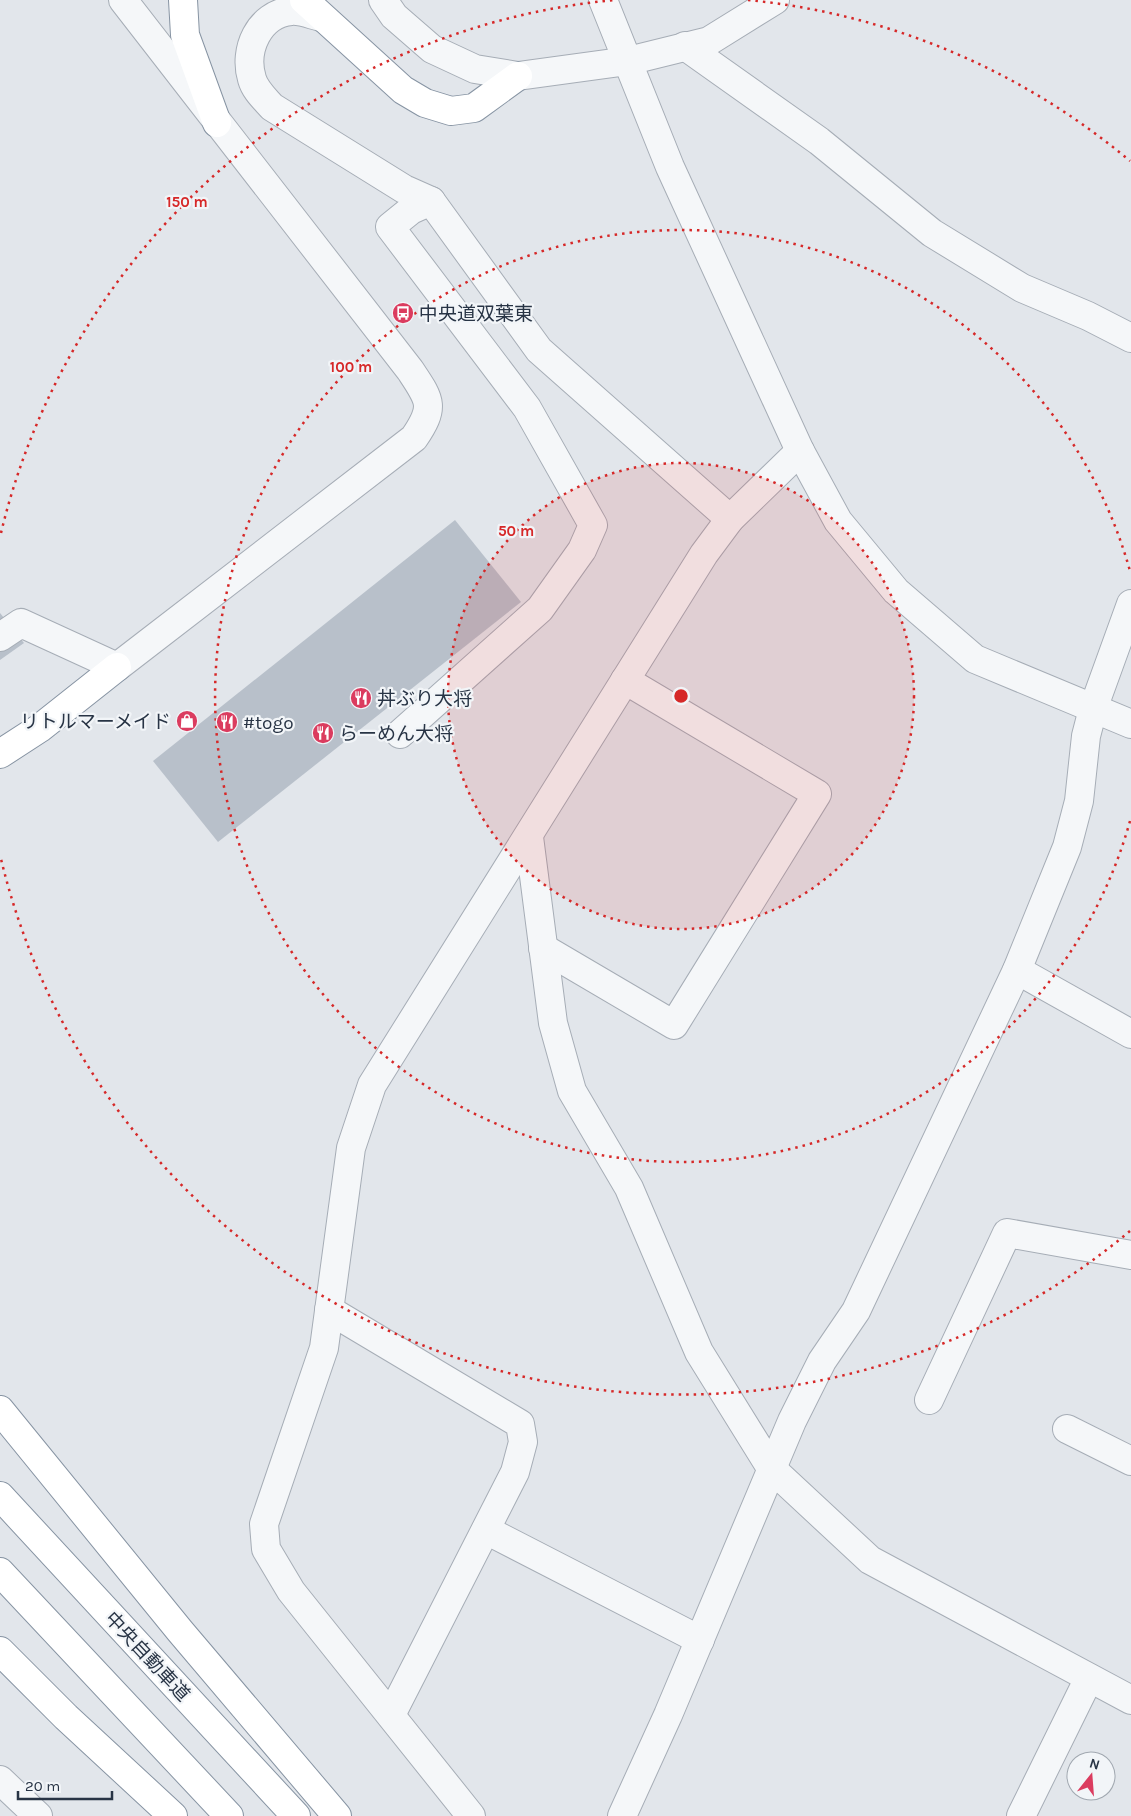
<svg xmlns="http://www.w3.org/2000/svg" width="1131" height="1816" font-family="Karla,'Noto Sans JP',sans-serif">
<rect width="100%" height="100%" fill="#e2e6eb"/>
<!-- building -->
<g fill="#b8c0ca">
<path d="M455 520 521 602 218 842 153 761Z"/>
<path d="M0 613 24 643 0 660Z"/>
</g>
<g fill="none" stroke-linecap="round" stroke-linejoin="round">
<!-- minor casing -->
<g stroke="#a6adb6" stroke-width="30">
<g id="minor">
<path d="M383 0 394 16 432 49 475 69 518 76 628 61 709 41 775 0"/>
<path d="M603 0 670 167 800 451 838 521 896 591 975 659 1131 724"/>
<path d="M321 17C312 15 300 10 291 11 259 14 243 50 252 79 255 90 264 98 272 107L404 189 431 201"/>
<path d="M685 46 819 141 932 233 1022 288 1088 316 1131 338"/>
<path d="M0 637 21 623 117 667 414 438C436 406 430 400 410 370L123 0"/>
<path d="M400 734 540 609 582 550 593 525 527 408 390 227 411 210 431 201 539 350 730 519"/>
<path d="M529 837 553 1023 572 1091 629 1188 699 1352 771 1468 870 1560 1131 1700"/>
<path d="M543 948 674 1025 817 794 625 680"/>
<path d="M1017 970 1131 1034"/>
<path d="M329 1310 520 1424 523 1442 515 1472 391 1715"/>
<path d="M929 1400 1007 1233 1131 1255"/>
<path d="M1067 1429 1131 1461"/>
<path d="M486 1530 700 1640"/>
<path d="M0 1780 38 1816"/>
<path d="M471 1816 291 1591 266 1549 264 1524 324 1348 351 1148 372 1085 704 554 730 519 800 451"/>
<path d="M622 1816 668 1715 792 1421 822 1361 856 1311 1017 970 1067 847 1079 801 1086 736 1093 709 1131 604"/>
<path d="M1021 1816 1089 1678"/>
</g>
</g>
<!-- highway casing -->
<g stroke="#8794a3" stroke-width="30">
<g id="highway">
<path d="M183 0 185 35 217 123"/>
<path d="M304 0 403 90 425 103 451 111 474 108 518 76"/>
<path d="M0 754 40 728 117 667"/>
<path d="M0 1410 180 1631 337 1816"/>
<path d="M0 1496 296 1816"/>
<path d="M0 1572 229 1816"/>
<path d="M0 1651 66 1717 173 1816"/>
</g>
</g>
<!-- minor -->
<use href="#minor" stroke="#f5f7f9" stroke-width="28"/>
<!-- highway -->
<use href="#highway" stroke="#fff" stroke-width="28"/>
</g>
<!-- distance rings -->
<circle cx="681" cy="696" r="233" fill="#d62828" fill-opacity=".12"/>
<g fill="none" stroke="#d62828" stroke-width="2.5" stroke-dasharray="2.5 5">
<circle cx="681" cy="696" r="233"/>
<path d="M1130 821A466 466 0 1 1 1130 571"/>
<path d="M1130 1231A699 699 0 0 1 1 859M1 533A699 699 0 0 1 614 0M748 0A699 699 0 0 1 1130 161"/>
</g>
<!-- icons -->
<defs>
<g id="bus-disc" transform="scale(1.125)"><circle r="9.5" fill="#db3c5f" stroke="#f2f5f8"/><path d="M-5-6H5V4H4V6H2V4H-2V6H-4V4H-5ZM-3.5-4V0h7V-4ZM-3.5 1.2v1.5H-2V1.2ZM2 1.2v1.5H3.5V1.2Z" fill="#fff"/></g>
<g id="restaurant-disc" transform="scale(1.125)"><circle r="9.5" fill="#db3c5f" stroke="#f2f5f8"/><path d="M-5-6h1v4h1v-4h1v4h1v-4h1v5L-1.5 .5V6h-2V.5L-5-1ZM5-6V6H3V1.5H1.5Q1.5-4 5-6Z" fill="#fff"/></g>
<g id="shop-disc" transform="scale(1.125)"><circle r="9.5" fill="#db3c5f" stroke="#f2f5f8"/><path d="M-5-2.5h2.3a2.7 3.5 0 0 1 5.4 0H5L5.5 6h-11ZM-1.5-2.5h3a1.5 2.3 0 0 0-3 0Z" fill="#fff"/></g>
</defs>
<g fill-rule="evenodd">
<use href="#bus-disc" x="403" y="313"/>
<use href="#restaurant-disc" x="361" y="698"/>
<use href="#shop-disc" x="187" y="721"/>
<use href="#restaurant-disc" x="227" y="722"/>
<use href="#restaurant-disc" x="323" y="733"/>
</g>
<g text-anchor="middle" stroke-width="4.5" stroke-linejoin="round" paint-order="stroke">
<!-- poi labels -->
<g font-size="19" fill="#283445" stroke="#f2f5f8" text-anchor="start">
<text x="419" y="320">中央道双葉東</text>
<text x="377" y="705">丼ぶり大将</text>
<text x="171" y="728" text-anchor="end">リトルマーメイド</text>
<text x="243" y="729">#togo</text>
<text x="339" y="740">らーめん大将</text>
</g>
<!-- street labels -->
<g font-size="19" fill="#283445" stroke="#f2f5f8">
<text transform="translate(148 1656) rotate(47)" y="7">中央自動車道</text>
</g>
</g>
<circle cx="681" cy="696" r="8" fill="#d62828" stroke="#f2f5f8" stroke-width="2.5"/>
<g font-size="15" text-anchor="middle" font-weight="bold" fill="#d62828" stroke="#f2f5f8" stroke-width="4.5" stroke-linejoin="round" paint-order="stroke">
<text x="187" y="207">150 m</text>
<text x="351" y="372">100 m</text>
<text x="516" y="536">50 m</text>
</g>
<!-- north arrow -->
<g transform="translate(1091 1776) rotate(17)"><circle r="24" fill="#f2f5f8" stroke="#a1a8b0"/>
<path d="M0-4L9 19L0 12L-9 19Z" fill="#db3c5f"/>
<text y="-8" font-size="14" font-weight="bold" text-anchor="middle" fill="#283445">N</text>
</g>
<!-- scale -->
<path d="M18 1791v8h94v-8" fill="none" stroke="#283445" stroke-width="2.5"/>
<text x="25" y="1791" font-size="15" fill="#283445" stroke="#f2f5f8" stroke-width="4" paint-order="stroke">20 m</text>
</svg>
